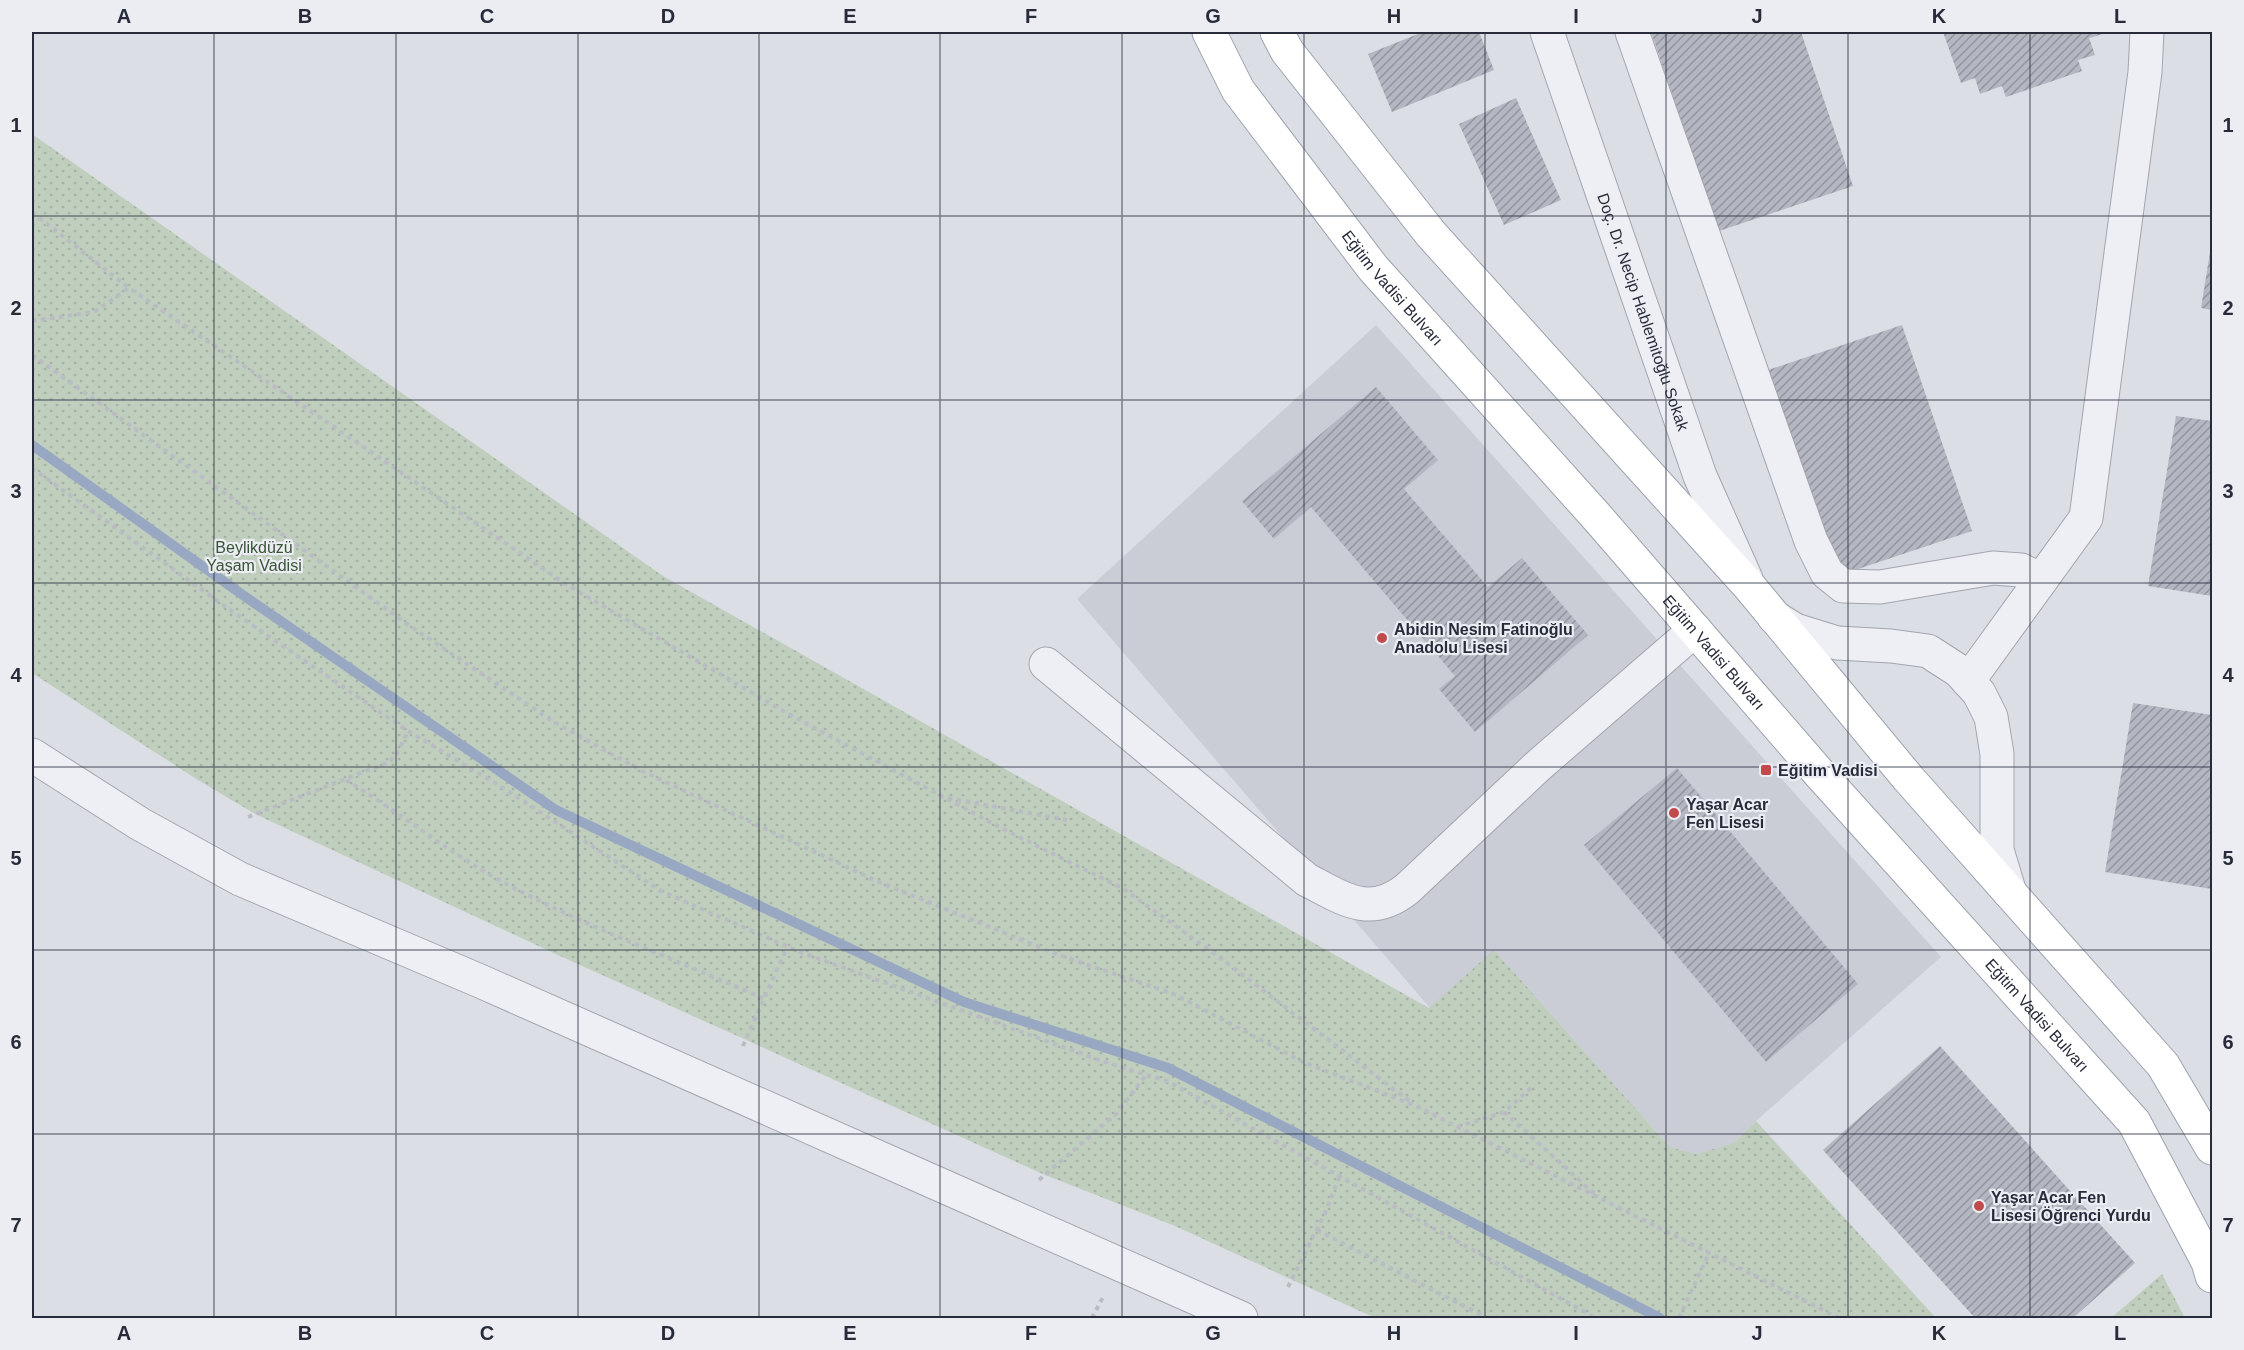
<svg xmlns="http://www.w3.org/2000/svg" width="2244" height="1350" font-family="Helvetica,sans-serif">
<defs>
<pattern id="grass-dots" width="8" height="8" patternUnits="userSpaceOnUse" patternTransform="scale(1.5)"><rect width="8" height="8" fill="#c0cebe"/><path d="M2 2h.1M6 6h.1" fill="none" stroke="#a5b1a4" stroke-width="1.8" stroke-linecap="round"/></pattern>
<pattern id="building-hatch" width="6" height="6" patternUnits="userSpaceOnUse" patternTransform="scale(1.5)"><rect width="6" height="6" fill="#b4b7c1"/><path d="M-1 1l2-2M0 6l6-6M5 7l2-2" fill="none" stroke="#92959e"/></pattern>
</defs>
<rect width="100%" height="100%" fill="#dcdee5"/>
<!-- built -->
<path fill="#cacdd6" d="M1376 325 1941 957 1756 1121 1734 1143 1696 1154 1670 1147 1495 951 1430 1008 1077 599Z"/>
<!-- grass -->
<g fill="url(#grass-dots)">
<path d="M32 134 663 576 1429 1008 1494 950 1670 1147 1696 1154 1734 1143 1756 1121 1936 1318H1375L1175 1226 1045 1175 560 956 255 814 198 780 32 673Z"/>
<path d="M2162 1274 2185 1318H2111Z"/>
</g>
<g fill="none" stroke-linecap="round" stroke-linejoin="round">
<!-- stream -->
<path stroke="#99a8c2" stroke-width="10" d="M32 445 247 598 556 810 964 1002 1168 1068 1660 1318"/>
</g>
<!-- building -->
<g fill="url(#building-hatch)">
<path d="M1423 32H1479L1494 70 1392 112 1368 54Z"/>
<path d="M1651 32H1801L1853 186 1719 231Z"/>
<path d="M1943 32H2102L2103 34 2089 38 2095 55 2078 60 2082 71 2006 97 2002 86 1980 94 1975 78 1961 83Z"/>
<path d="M1516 98 1561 200 1504 225 1459 124Z"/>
<path d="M2211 246H2212V310L2201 308Z"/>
<path d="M1902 325 1972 531 1837 576 1768 370Z"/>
<path d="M1376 387 1438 460 1404 489 1488 587 1522 558 1588 635 1475 732 1439 689 1455 676 1311 507 1274 539 1242 501Z"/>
<path d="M2176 416 2212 421V596L2148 586Z"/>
<path d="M2133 703 2212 715V889L2105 872Z"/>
<path d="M1677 768 1858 984 1766 1062 1584 845Z"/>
<path d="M1940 1046 2135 1263 2073 1318H1975L1823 1150Z"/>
</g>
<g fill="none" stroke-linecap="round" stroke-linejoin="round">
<!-- minor casing -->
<g stroke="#a2a5ae" stroke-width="35">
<g id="minor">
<path id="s1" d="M1547 32 1700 476 1746 579"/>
<path d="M1632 32 1811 541 1827 573 1843 586 1880 587 1993 568 2021 570 2041 580"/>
<path d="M1774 617 1795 630 1837 643 1891 646 1928 651 1959 671 1979 693 1991 717 1997 754V850L2010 893"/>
<path d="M1046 664 1307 880C1343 898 1369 919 1407 889L1539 765 1695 630"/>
<path d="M1968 681 2086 518 2145 72 2147 32"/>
<path d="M32 755 140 824 240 879 480 981 1241 1318"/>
</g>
</g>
<!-- major casing -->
<g stroke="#9ca2af" stroke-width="35">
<g id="major">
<path id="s2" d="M1209 32 1238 90 1373 268 1596 516 1819 773 2134 1122 2208 1262 2212 1276"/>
<path d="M1277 32 1287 51 1431 234 1749 586 1908 778 2163 1065 2212 1148"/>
</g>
</g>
<!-- path -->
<g stroke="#babcc4" stroke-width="4" stroke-dasharray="4.5 4.5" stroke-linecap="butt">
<path d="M32 212 129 288 567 585 785 712 1005 830 1122 888 1215 954 1412 1103"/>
<path d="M32 321 94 312 129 288"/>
<path d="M32 355 410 626 554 722 642 771 881 883 1059 955 1176 995 1303 1062 1416 1106 1839 1318"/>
<path d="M32 468 233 612 408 731 508 791 661 891 800 952 1102 1061 1167 1081 1596 1318"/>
<path d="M346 780C398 811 445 850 499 880 584 926 676 960 765 999"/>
<path d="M948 798 1067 820"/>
<path d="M248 817 389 762 397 754 408 731"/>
<path d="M743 1046 787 947"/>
<path d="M1504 1112 1597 1196"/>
<path d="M1457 1127 1504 1112 1533 1086"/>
<path d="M1039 1180 1117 1113 1146 1075"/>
<path d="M1317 1230 1487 1318"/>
<path d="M1288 1287 1325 1213 1339 1178"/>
<path d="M1092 1318 1104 1295"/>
<path d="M1679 1318 1709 1253"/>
</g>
<!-- minor -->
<use href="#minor" stroke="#eeeff4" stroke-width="33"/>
<!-- major -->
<use href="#major" stroke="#fff" stroke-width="33"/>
</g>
<!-- grid -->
<path fill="none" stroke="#272b3a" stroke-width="1.5" stroke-opacity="0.55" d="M214 32V1318M396 32V1318M578 32V1318M759 32V1318M940 32V1318M1122 32V1318M1304 32V1318M1485 32V1318M1666 32V1318M1848 32V1318M2030 32V1318M32 216H2212M32 400H2212M32 583H2212M32 767H2212M32 950H2212M32 1134H2212"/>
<!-- markers -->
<g fill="#c14a4c" stroke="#ebedf3" stroke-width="2">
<circle cx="1382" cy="638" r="6"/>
<rect x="1760" y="764" width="12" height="12" rx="3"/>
<circle cx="1674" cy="813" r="6"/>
<circle cx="1979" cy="1206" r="6"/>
</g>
<g text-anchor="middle" stroke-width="4.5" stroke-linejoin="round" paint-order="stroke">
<!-- street labels -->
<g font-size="16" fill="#272b3a" stroke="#ebedf3">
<text dy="6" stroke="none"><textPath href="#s2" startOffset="316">Eğitim Vadisi Bulvarı</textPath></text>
<text dy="6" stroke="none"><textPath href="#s1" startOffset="296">Doç. Dr. Necip Hablemitoğlu Sokak</textPath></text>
<text dy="6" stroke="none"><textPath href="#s2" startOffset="802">Eğitim Vadisi Bulvarı</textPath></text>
<text dy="6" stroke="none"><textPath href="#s2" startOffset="1288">Eğitim Vadisi Bulvarı</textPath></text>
</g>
<!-- park labels -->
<g font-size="16" fill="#375436" stroke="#ebedf3">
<text x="254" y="553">Beylikdüzü<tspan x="254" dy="18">Yaşam Vadisi</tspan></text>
</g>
<!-- poi labels -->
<g font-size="16" font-weight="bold" fill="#272b3a" stroke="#ebedf3" text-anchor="start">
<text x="1394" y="635">Abidin Nesim Fatinoğlu<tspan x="1394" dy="18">Anadolu Lisesi</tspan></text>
<text x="1778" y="776">Eğitim Vadisi</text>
<text x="1686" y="810">Yaşar Acar<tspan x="1686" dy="18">Fen Lisesi</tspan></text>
<text x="1991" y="1203">Yaşar Acar Fen<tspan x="1991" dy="18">Lisesi Öğrenci Yurdu</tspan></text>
</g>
</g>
<!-- border -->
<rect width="2244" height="1350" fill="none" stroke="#ebedf3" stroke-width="66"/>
<rect x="33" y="33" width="2178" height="1284" fill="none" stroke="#272b3a" stroke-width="2"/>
<g font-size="20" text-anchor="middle" font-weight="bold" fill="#272b3a">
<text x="124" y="23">A</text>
<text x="305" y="23">B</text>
<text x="487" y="23">C</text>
<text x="668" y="23">D</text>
<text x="850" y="23">E</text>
<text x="1031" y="23">F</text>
<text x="1213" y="23">G</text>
<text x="1394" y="23">H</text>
<text x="1576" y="23">I</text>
<text x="1757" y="23">J</text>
<text x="1939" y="23">K</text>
<text x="2120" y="23">L</text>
<text x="16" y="132">1</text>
<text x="2228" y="132">1</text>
<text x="16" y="315">2</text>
<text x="2228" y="315">2</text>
<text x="16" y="498">3</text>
<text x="2228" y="498">3</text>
<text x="16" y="682">4</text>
<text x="2228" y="682">4</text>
<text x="16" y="865">5</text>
<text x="2228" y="865">5</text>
<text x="16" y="1049">6</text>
<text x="2228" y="1049">6</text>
<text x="16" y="1232">7</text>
<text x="2228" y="1232">7</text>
<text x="124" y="1340">A</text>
<text x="305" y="1340">B</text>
<text x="487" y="1340">C</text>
<text x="668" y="1340">D</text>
<text x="850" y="1340">E</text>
<text x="1031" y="1340">F</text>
<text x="1213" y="1340">G</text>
<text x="1394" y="1340">H</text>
<text x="1576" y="1340">I</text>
<text x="1757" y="1340">J</text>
<text x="1939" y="1340">K</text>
<text x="2120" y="1340">L</text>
</g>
</svg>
